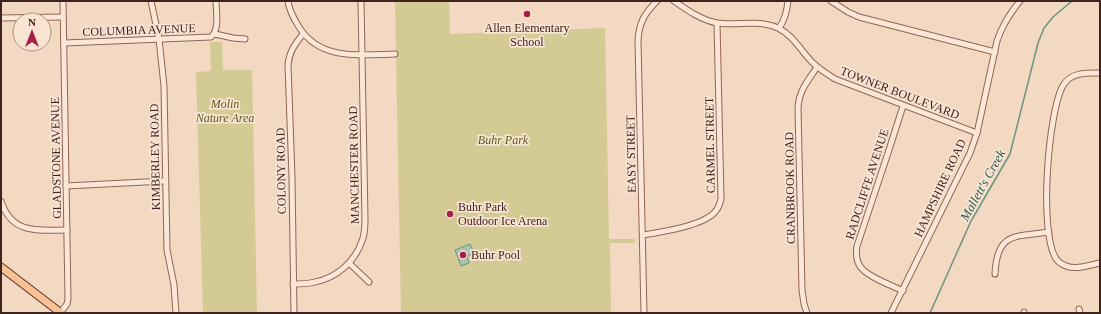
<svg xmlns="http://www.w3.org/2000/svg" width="1101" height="314" font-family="'Times New Roman',serif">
<rect width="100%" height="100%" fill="#f3d8c2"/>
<!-- green -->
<g fill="#d3ca94">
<path d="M395 1H449L450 34 605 28 609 239H635V243H610L611 313H401Z"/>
<path d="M210 42H222L223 70H252L257 313H203L196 72 211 71Z"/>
</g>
<!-- water -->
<path fill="#a5c5b3" stroke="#6a957f" d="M470 244 474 253 467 256 469 263 461 266 455 250Z"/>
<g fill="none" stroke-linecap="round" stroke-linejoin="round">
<!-- stream -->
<path stroke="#6a957f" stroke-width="1.5" d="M930 313 971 221 1010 154 1038 43 1044 28 1053 17 1072 1"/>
<!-- minor casing -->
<g stroke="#906657" stroke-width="7">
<g id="minor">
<path d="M151 1 159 39 164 86 167 250 174 285 176 313"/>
<path d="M288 1C289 10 294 19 299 27 320 61 361 55 395 54"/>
<path d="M674 1C687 10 701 20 717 23 737 26 760 19 778 28 793 35 801 51 812 62 819 69 827 74 835 79L977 133"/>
<path d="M831 1 848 12 859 17 995 52"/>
<path d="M1 18 63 17"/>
<path d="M779 28C785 20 787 11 788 1"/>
<path d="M215 34 233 38 245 39"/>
<path d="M64 43 211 37C220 29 216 12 216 1"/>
<path d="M1100 73C1087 73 1072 72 1064 84 1048 107 1037 244 1059 262 1071 272 1086 266 1100 263"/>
<path d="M66 186 165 181"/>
<path d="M1 201C12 235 38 230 67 230"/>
<path d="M643 235C662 232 701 226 714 213 718 209 720 204 721 199L717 23"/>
<path d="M349 263 369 282"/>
<path d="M995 274C997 232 1014 237 1049 232"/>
<path d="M293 284C300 284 308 284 315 282 336 278 355 262 362 241 365 234 365 226 365 219L361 1"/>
<path d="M903 291C895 287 887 284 879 280 863 272 854 266 857 246L888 153 903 106"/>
<path d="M1079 309 1080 313"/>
<path d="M61 312 67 304 68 299 63 1"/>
<path d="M1024 312V313"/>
<path d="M294 313 292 177 288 65C289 52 295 44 303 34"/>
<path d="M644 313 638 41C639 23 644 14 657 1"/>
<path d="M807 313 804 304 802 290 798 108C799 90 808 81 817 67"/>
<path d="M891 313 970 153 977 133 997 41C1002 26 1010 13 1020 1"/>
</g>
</g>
<!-- major casing -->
<g stroke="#5d352b" stroke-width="9">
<path id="major" d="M1 267 61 313"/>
</g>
<!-- minor -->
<use href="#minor" stroke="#fce7d7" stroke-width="5"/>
<!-- major -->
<use href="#major" stroke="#fac196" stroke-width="7"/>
</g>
<!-- markers -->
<g fill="#a61f44" stroke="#f9e4d3" stroke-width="1.5">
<circle cx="527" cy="14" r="4"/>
<circle cx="450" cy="214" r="4"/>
<circle cx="463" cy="255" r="4"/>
</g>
<g text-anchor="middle" stroke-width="3.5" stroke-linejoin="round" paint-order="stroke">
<!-- poi labels -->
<g font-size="12" fill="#3e241d" stroke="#f9e4d3" text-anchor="start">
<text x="527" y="32" text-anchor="middle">Allen Elementary<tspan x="527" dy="14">School</tspan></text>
<text x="458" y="211">Buhr Park<tspan x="458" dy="14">Outdoor Ice Arena</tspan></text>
<text x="471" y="259">Buhr Pool</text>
</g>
<!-- street labels -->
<g font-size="12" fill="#3e241d" stroke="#f9e4d3">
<text transform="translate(139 30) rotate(-2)" y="4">COLUMBIA AVENUE</text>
<text transform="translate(900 93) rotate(21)" y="4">TOWNER BOULEVARD</text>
<text transform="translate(710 145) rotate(-91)" y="4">CARMEL STREET</text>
<text transform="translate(631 154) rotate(-91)" y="4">EASY STREET</text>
<text transform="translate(155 157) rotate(-91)" y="4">KIMBERLEY ROAD</text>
<text transform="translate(56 158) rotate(-91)" y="4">GLADSTONE AVENUE</text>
<text transform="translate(354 165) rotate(-91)" y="4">MANCHESTER ROAD</text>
<text transform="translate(281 171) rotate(-91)" y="4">COLONY ROAD</text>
<text transform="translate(867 184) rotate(-72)" y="4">RADCLIFFE AVENUE</text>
<text transform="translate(790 188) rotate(-91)" y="4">CRANBROOK ROAD</text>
<text transform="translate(940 188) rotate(-65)" y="4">HAMPSHIRE ROAD</text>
</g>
<!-- park labels -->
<g font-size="12" font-style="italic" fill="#5c5c21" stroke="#f9e4d3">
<text x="225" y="108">Molin<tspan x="225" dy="14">Nature Area</tspan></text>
<text x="503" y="144">Buhr Park</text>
</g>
<!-- water labels -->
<g font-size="13" font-style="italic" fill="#2a5f4e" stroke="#f9e4d3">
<text transform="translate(982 185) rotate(-61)" y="5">Mallett's Creek</text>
</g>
</g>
<!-- border -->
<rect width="1101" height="314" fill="none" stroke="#3e241d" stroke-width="4"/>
<!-- north arrow -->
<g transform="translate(32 32)"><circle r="19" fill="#f9e4d3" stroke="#ae978a"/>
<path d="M0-3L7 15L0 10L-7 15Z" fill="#a61f44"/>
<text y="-6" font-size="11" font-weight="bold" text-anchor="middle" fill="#3e241d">N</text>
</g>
</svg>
